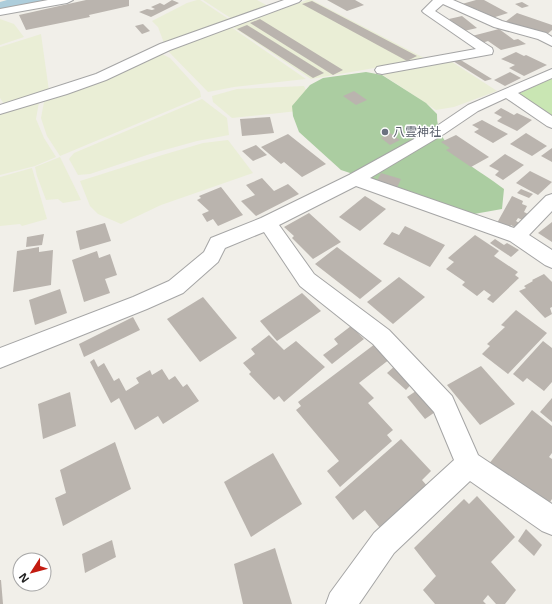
<svg xmlns="http://www.w3.org/2000/svg" width="552" height="604" font-family="'Open Sans','Noto Sans JP',sans-serif">
<rect width="100%" height="100%" fill="#f1efe9"/>
<!-- farmland -->
<g fill="#eaeed6">
<path d="M197 0H200L230 20 164 43 158 27 152 21 187 3Z"/>
<path d="M203 0H257L268 6 232 19Z"/>
<path d="M307 0H312L426 59 311 79 233 27Z"/>
<path d="M0 19 14 24 24 37 0 45Z"/>
<path d="M231 27 306 79 234 87 208 92 167 50Z"/>
<path d="M41 34 49 91 4 104 0 98V47Z"/>
<path d="M160 53 170 58 200 91 201 97 60 156 47 136 41 118 44 102 84 88Z"/>
<path d="M449 60 497 91 454 107 436 110 380 73Z"/>
<path d="M304 86 316 109 232 118 213 102 212 96 237 89Z"/>
<path d="M202 99 227 118 229 135 197 141 150 154 90 174 78 175 69 159 74 153Z"/>
<path d="M39 102 36 119 44 138 56 157 35 166 0 175V114Z"/>
<path d="M228 140 253 173 161 205 121 224 98 214 90 206 80 181 159 156 203 143Z"/>
<path d="M60 157 81 200 63 203 58 199 46 200 37 176 35 167Z"/>
<path d="M32 168 47 219 22 226 20 224 0 226V177Z"/>
</g>
<!-- grass -->
<path fill="#c9e6b3" d="M552 78V117L518 94Z"/>
<!-- forest -->
<path fill="#abcda1" d="M366 72 382 75 426 103 437 114C435 150 480 170 504 189L502 209 474 214 341 170 299 132 293 116 292 106 310 85 323 78Z"/>
<!-- water -->
<path fill="#adcddb" d="M7 0H56L0 11V2Z"/>
<!-- building -->
<g fill="#bab4ae">
<path d="M86 0H129V6L89 15 90 17 26 30 19 15Z"/>
<path d="M172 0 179 3 151 17 139 12 147 9 152 10 155 9 151 7 160 3 164 5Z"/>
<path d="M327 0H355L364 5 347 11Z"/>
<path d="M476 0H484L508 13 492 18 476 9 473 10 462 4Z"/>
<path d="M312 1 417 56 407 61 302 4Z"/>
<path d="M522 2 529 6 522 8 515 4Z"/>
<path d="M517 13 552 25V30L545 36 505 22Z"/>
<path d="M462 16 477 28 464 31 449 19Z"/>
<path d="M260 19 343 70 333 75 250 23Z"/>
<path d="M143 24 150 31 142 34 135 26Z"/>
<path d="M247 25 324 73 313 78 237 29Z"/>
<path d="M499 29 514 40 518 39 526 44 501 50 488 41 482 43 472 36Z"/>
<path d="M516 52 524 56 526 55 547 65 524 76 509 68 515 65 501 59Z"/>
<path d="M459 59 492 79 485 81 453 61Z"/>
<path d="M510 72 521 78 505 86 494 80Z"/>
<path d="M354 91 367 100 356 105 343 96Z"/>
<path d="M501 108 514 115 517 113 532 120 517 131 497 121 502 117 494 113Z"/>
<path d="M270 117 274 133 242 136 240 119Z"/>
<path d="M482 120 508 134 493 143 474 132 479 129 472 125Z"/>
<path d="M390 133 400 140 390 145 381 138Z"/>
<path d="M526 133 547 146 532 156 510 144Z"/>
<path d="M288 134 326 164 302 177 284 162 281 164 261 147Z"/>
<path d="M456 135 489 157 471 167 446 150 450 148 441 142Z"/>
<path d="M256 145 267 155 253 161 242 151Z"/>
<path d="M552 148V162L541 156Z"/>
<path d="M505 154 524 165 503 180 495 175 499 171 489 166Z"/>
<path d="M530 171 552 182 538 195 516 183Z"/>
<path d="M381 173 401 179 395 192 375 185Z"/>
<path d="M262 178 274 191 288 184 299 194 256 216 241 201 255 195 246 185Z"/>
<path d="M221 187 243 215 218 226 213 219 207 222 202 214 209 211 197 200 201 198 199 196Z"/>
<path d="M521 189 533 194 529 198 517 193Z"/>
<path d="M365 196 386 209 360 231 339 217Z"/>
<path d="M512 196 523 201 522 204 527 206 524 212 528 214 525 221 518 218 516 221 519 223 516 228 511 225 509 228 497 223Z"/>
<path d="M309 213 341 242 313 259 292 238 294 236 284 227Z"/>
<path d="M552 222V242L538 233Z"/>
<path d="M105 223 111 241 80 250 76 231Z"/>
<path d="M405 226 445 245 430 267 383 244 392 232 399 235Z"/>
<path d="M44 234 42 245 26 247 27 237Z"/>
<path d="M475 235 499 251 494 256 518 272 515 275 519 278 493 303 487 299 491 295 484 290 477 296 462 285 465 282 446 269 454 262 448 258Z"/>
<path d="M495 239 504 245 507 243 519 250 511 257 490 243Z"/>
<path d="M39 247V252L53 250 51 285 13 292 17 251Z"/>
<path d="M337 247 382 281 360 299 315 264Z"/>
<path d="M97 251 99 258 110 254 117 275 105 279 110 293 84 302 72 260Z"/>
<path d="M544 274 552 282V307L550 308 552 314 545 318 519 291 526 288 524 286 533 281 532 280Z"/>
<path d="M399 277 425 297 393 324 367 302Z"/>
<path d="M60 289 67 313 35 325 29 300Z"/>
<path d="M302 293 321 311 277 341 260 321Z"/>
<path d="M203 297 237 338 200 362 167 319Z"/>
<path d="M516 310 547 333 508 374 482 354 490 346 487 344 505 327 501 325Z"/>
<path d="M133 317 140 330 84 357 79 344Z"/>
<path d="M351 326 364 339 332 364 323 355 338 344 334 339Z"/>
<path d="M269 335 284 350 296 341 325 367 284 402 279 396 274 400 249 374 251 372 243 363 255 354 251 349Z"/>
<path d="M543 341 552 348V382L544 391 527 378 523 382 513 374Z"/>
<path d="M375 344 390 359 359 383 374 398 368 403 393 430 387 435 392 441 340 487 327 471 339 461 296 410 301 406 298 402Z"/>
<path d="M94 359 98 367 104 363 114 381 119 378 126 391 139 383 136 378 150 370 152 375 162 369 169 380 175 376 183 387 187 384 199 401 163 424 158 416 135 430 119 398 111 403 90 362Z"/>
<path d="M396 365 414 381 406 390 387 373Z"/>
<path d="M481 366 515 404 480 425 447 385Z"/>
<path d="M422 387 441 408 425 419 407 397Z"/>
<path d="M70 392 76 426 43 439 38 404Z"/>
<path d="M552 398V422L540 412Z"/>
<path d="M532 410 552 426V453L549 457 552 459V499L543 513 488 465Z"/>
<path d="M401 439 431 471 422 480 428 487 386 535 365 510 353 520 335 497Z"/>
<path d="M115 442 131 489 63 526 55 498 66 493 60 470Z"/>
<path d="M273 453 302 504 251 537 224 482Z"/>
<path d="M477 496 515 537 491 562 516 590 505 604H496L488 595 483 601 486 604H435L423 590 436 576 414 548 464 499 469 504Z"/>
<path d="M526 529 542 545 534 556 518 541Z"/>
<path d="M112 540 116 557 85 573 82 554Z"/>
<path d="M275 548 292 604H243L234 564Z"/>
<path d="M0 580H1L3 604H0Z"/>
</g>
<g fill="none" stroke-linecap="round" stroke-linejoin="round">
<!-- street casing -->
<g stroke="#a5a5a5" stroke-width="2">
<g id="street">
<path d="M48 0H73L67 3 0 15V9Z"/>
<path d="M284 0H301L299 2 170 50 106 80 67 94 0 114V105L96 74 160 44Z"/>
<path d="M433 0H453L502 21 546 33 552 37V46L538 39 494 27 443 4 435 11 492 48 493 51 492 54 382 74 377 73 375 70 377 67 382 66 476 49 424 13 422 11Z"/>
<path d="M552 69V78L518 93 552 116V128L547 126 506 98 478 111 444 134 370 178 514 228 546 196 552 194V211L529 235 552 250V268L545 265 510 241 356 186 279 225 314 274 389 330 452 396 478 455 552 504V535L542 531 470 481 394 553 359 604H326L330 593 374 533 454 460 434 412 373 344 300 286 264 232 225 248 218 262 183 293 147 309 0 368V348L133 297 169 281 204 252 211 238 261 218 349 175 434 128 468 105Z"/>
</g>
</g>
<!-- street -->
<use href="#street" fill="#fff" fill-rule="evenodd"/>
</g>
<!-- markers -->
<circle fill="#6b7280" stroke="#fff" stroke-width="1.5" cx="385" cy="132" r="4"/>
<g text-anchor="middle" stroke-width="3" stroke-linejoin="round" paint-order="stroke">
<!-- far-worship labels -->
<g font-size="12" fill="#5b616d" stroke="#fff" text-anchor="start">
<text x="393" y="136">八雲神社</text>
</g>
</g>
<!-- north arrow -->
<g transform="translate(32 572) rotate(234)"><circle r="19" fill="#ffffff" stroke="#a6a6a6"/>
<path d="M0-3L7 15L0 10L-7 15Z" fill="#c31b10"/>
<text y="-6" font-size="11" font-weight="bold" text-anchor="middle" fill="#212121">N</text>
</g>
</svg>
